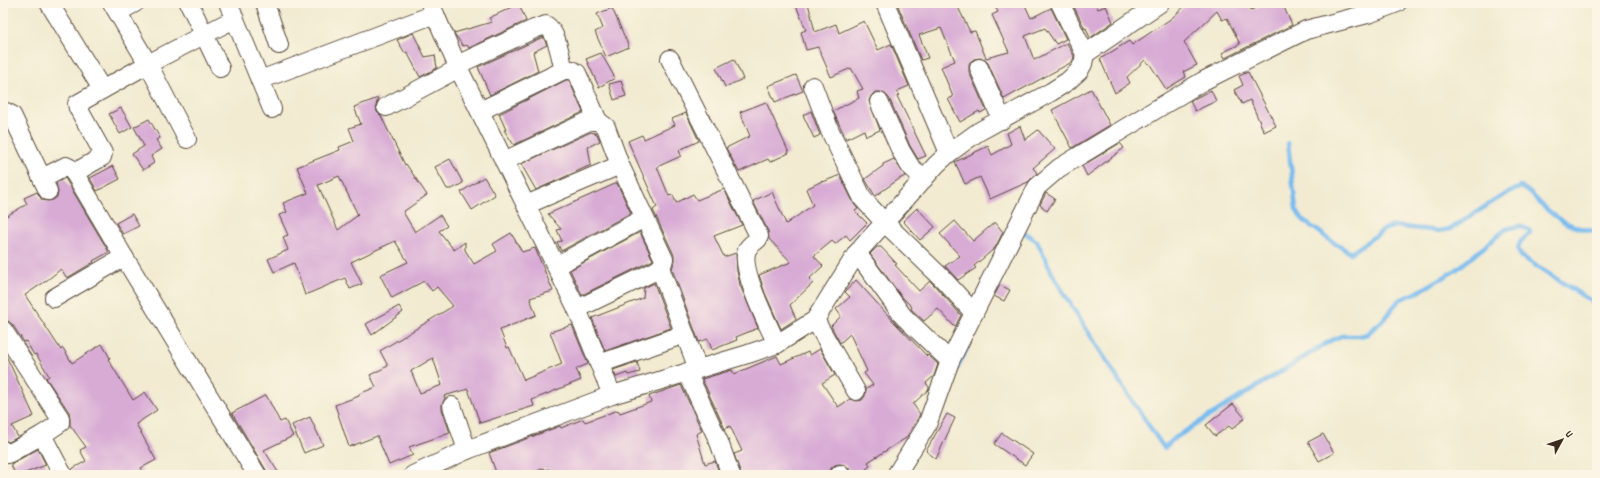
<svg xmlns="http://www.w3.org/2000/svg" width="1600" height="478" font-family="Dekko,sans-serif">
<rect width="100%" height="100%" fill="#fcf5e5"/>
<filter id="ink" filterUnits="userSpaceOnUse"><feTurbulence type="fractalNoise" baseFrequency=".025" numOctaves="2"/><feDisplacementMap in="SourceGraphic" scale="8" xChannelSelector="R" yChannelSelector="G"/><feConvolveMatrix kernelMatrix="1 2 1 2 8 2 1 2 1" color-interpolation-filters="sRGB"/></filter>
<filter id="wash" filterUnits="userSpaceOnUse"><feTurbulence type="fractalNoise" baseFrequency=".012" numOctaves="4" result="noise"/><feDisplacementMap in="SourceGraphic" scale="16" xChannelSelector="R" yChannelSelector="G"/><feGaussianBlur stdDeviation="0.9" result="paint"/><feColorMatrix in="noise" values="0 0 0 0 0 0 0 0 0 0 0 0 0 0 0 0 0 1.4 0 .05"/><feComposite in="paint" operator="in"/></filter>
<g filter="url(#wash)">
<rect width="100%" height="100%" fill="#f2ebd1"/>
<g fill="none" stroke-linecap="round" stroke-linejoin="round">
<!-- stream -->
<g stroke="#79bcef" stroke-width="4.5">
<path d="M1400 9 1415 3"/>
<path d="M1288 143 1296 209C1301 222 1311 225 1321 233 1331 242 1339 246 1351 253L1385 229 1395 226 1439 231 1450 229 1502 196 1521 187C1532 192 1535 199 1544 207 1559 221 1577 230 1597 231"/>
<path d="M1022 231 1037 241 1052 273 1066 297 1123 387 1164 448 1175 438 1203 420 1330 341 1341 336H1360L1367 334 1382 321 1399 300 1416 293 1456 270 1506 229 1520 226 1529 230 1530 233 1520 242 1518 249 1521 256 1597 305"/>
<path d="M955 372 967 348"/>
</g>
</g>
<g id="blocks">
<!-- building -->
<g fill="#d8abd5" fill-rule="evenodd">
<path d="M795 3H808L815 32 836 24 839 33 864 21 878 50 891 44 909 86 897 91 899 95 897 96 926 156 918 159 910 146 889 98 885 94 880 92H875L871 96 869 101 880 130 866 136 864 130 846 139 833 111 859 98 857 91 863 89 851 68 831 77 818 47 806 50 801 32 806 30Z"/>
<path d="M904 3H956L970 32 975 31 986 58 1009 52 992 15 998 12 993 3H1024L1031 18 1051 8 1066 39 1056 44 1045 28 1025 36 1034 60 1067 43 1074 56 1073 60 1072 62 1004 99 988 63 985 60 980 58 974 59 970 62 969 66V72L986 110 980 113 979 111 960 122 948 99 953 97 941 67 955 61 941 28 919 35 928 58 921 60 898 6Z"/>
<path d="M1072 3H1095L1098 9 1106 6 1113 22 1090 38 1086 28 1085 29Z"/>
<path d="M1188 3H1247L1251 10 1266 3H1282L1292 25 1225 58 1222 53 1240 44 1227 18 1222 20 1217 11 1184 42 1197 65 1183 72 1186 77 1166 89 1149 63 1148 64 1145 60 1127 77 1130 83 1115 93 1100 59 1129 41 1132 45 1172 18Z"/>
<path d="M519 4 526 21 469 48 467 45 463 46 456 36 454 33 492 22 489 18Z"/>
<path d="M612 8 629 47 606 57 595 32 603 28 597 14Z"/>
<path d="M413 33 425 57 435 55 437 68 420 77 407 52 405 53 397 40Z"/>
<path d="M543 37 547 45 533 52 538 71 490 95 478 67Z"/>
<path d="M601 53 615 78 599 87 586 59Z"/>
<path d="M734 59 743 79 725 87 716 68Z"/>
<path d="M1248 72 1276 126 1264 132 1250 100 1242 104 1234 90 1243 85 1239 76Z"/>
<path d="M796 75 803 91 775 102 768 86Z"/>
<path d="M566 80H569L583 112 514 145 504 130H506L499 114Z"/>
<path d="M621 81 626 96 614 100 609 84Z"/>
<path d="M1091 89 1110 125 1072 148 1052 110Z"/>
<path d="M1211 90 1216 101 1195 111 1190 101Z"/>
<path d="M378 98 376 106 377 112 381 116 405 165 406 164 427 195 403 212 415 232 440 215 447 226 439 231 454 250 465 242V250L474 264 497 251 493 244 511 233 522 252 535 248 553 291 530 298 536 315 500 330 507 348 509 347 524 380 562 364 550 332 572 325 588 364 576 369 581 380 532 400 534 406 480 423 468 389 444 396 445 398 442 404V409L450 433 409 447 413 455 389 465 377 436 349 447 335 405 359 396V394L376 387 370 375 388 366 380 351 453 306 437 287 432 291 424 281 392 298 380 275 408 262 395 241 351 262 362 284 350 289 345 278 305 295 294 263 274 272 268 259 288 250 283 237 288 235 279 215 287 212 283 203 308 193 297 167 340 150 339 147 354 141 349 128 361 124 354 107ZM339 176 358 215 338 230 318 185ZM433 358 442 385 420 393 411 371Z"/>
<path d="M766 102 789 153 770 162 768 159 739 172 726 148 750 136 740 112Z"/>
<path d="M121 108 132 127 120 134 109 114Z"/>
<path d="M811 111 820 135 814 138 803 115Z"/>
<path d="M686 113 699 141 679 150 681 156 657 167 669 196 673 195 676 203 693 194 697 200 724 189 742 225 714 236 724 257 736 253 737 271 740 285 758 328 736 337 737 340 712 350 708 339 699 342 672 269 674 262V255L653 210 657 207 628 141 642 135 644 139 675 125 672 119Z"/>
<path d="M149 119 160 138 156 140 162 149 151 156 154 163 143 170 132 154 144 146 134 127Z"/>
<path d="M1020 126 1025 140 1038 130 1055 149 1033 168 1037 173 1028 182 990 199 980 177 965 184 955 162 988 146 992 155 1011 144 1007 133Z"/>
<path d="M591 132 597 134 600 141 588 147 591 165 536 190 521 164Z"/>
<path d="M1120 143 1124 148 1087 176 1082 166Z"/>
<path d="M450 159 463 183 452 189H447L435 167Z"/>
<path d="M894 159 905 176 899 179 875 196 865 179 883 166V164Z"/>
<path d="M113 166 120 179 97 191 90 178Z"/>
<path d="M840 175 854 204 858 209 855 211 867 223 850 240 846 235 835 244 832 241 814 256 823 266 809 279 813 283 790 305 796 319 781 329 765 293 759 275 791 262 769 239 768 231 753 201 772 192 786 224 813 205 806 189 822 181 823 182Z"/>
<path d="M484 177 495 195 472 210 461 192Z"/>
<path d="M65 178 109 252 93 261 94 262 67 278 61 269 46 281 25 295 61 350 63 348 72 363 102 344 110 358 108 359 133 400 145 392 157 410 136 424 156 460 141 468 145 475H73L72 469 86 461 80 450 86 447 70 425V418L69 412 46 378 49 376 36 354 34 355 26 341 24 342 12 324 8 321 3 320V218L27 204 24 198 37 192 42 200 48 201 53 200 57 197 58 192 56 183Z"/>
<path d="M617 183 631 213 561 251 557 242 562 241 557 230 561 229 548 214Z"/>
<path d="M1046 193 1055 199 1047 211 1040 205Z"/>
<path d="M917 208 935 227 920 240 903 221Z"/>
<path d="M132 214 139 226 123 234 116 223Z"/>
<path d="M955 221 973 241 995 222 1003 232 995 248 974 266 976 268 958 280 945 266 960 256 940 234Z"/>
<path d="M640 232 653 260 582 295 570 270Z"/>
<path d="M877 247H881L897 264 895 265 919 291 930 281 934 285 961 315 955 327 938 309 924 321 911 309 912 307 901 296 870 254Z"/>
<path d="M856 280 895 323 927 356 928 355 938 364 934 376 926 383 929 387V389L913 404 920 414 917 420 906 438 868 462 870 466 866 469 871 475H850L849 468 845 465 840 464 835 465 831 468 830 475H741L734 454 742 451 730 426 725 429 702 379 732 370 734 374 777 356 781 364 808 352 810 355 820 349 835 375 822 383 838 407 850 399 856 401 862 400 865 396 866 389 873 385 864 373 867 371 850 334 840 343 831 326 841 316 836 309 850 297 845 292Z"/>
<path d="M654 283 671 328 605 351 592 318 643 298 644 288Z"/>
<path d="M1000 285 1010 290 1004 301 994 296Z"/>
<path d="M399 306 403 312 372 335 366 324Z"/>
<path d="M3 349 34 416 12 426 18 437 9 442 3 440Z"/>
<path d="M637 362 640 372 628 375 627 373 616 377 613 370Z"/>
<path d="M681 385 702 431 696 434 705 464 715 461 720 475H552L549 469 545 470 544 468 528 475H497L489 453 560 426 561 428 583 419 585 422 618 410 620 413 651 402 649 396Z"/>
<path d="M266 395 280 422 285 420 293 436 264 450 280 475H267L266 470 232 413Z"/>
<path d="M1233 404 1245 418 1232 429 1229 426 1215 436 1206 425Z"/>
<path d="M947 414 955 418 936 459 926 451Z"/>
<path d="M310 417 323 445 304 453 292 425Z"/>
<path d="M1002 433 1033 454 1025 465 994 444Z"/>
<path d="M1323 434 1334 453 1319 461 1308 442Z"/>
<path d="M38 449 46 465 20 475H15L11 464Z"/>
</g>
</g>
</g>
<g filter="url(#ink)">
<use href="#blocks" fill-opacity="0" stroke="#564739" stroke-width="1"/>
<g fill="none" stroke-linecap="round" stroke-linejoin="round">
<!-- minor casing -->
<g stroke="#564739" stroke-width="20">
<g id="minor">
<path d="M49 3 102 89"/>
<path d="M112 3 148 64 187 139"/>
<path d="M189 3 220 68"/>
<path d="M265 3 279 45"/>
<path d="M430 3 457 65 577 309 612 395"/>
<path d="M885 3 949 153"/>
<path d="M229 5 272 109"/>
<path d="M118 12 135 3"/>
<path d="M1085 54 1160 3"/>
<path d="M670 59 759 236 758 239C754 243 749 245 747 250 739 268 768 325 777 344"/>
<path d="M457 65 534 29 546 25C558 33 560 57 564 70L480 111"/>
<path d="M979 68 1002 120"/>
<path d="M564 70H572L577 73 598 121"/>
<path d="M260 80 435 14"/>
<path d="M813 86 830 131 863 199 884 222 942 278 974 313"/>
<path d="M879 102 901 151 910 166 924 179"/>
<path d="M386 107 459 68"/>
<path d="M3 112H6L12 115 48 191"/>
<path d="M504 161 589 121H598L606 127 620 165 664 259 662 266 657 270 577 309"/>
<path d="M74 173 102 157 103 153 78 108 77 104 148 64 234 19"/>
<path d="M42 178 66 166 72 169 124 257"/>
<path d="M526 205 620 165"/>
<path d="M857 253 903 316 950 361"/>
<path d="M556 266 644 218"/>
<path d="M660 268 698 369"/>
<path d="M54 298 124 257 257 475"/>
<path d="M815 320 856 391"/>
<path d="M3 330 60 418V423L42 435"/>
<path d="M599 364 685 334"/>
<path d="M687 372 719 442 731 475"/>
<path d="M452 406 467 450"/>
<path d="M3 450 7 454 10 453 42 435 63 475"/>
<path d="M840 474V475"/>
<path d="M413 475 467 450 612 395 748 354 777 344 815 320 857 253 936 165 949 153 978 132 1051 92 1068 81 1079 71 1083 64 1085 54 1060 3"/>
<path d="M896 475 927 425 950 361 1037 187 1059 168 1203 81 1306 30 1371 13 1397 3"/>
</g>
</g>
<!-- minor -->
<use href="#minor" stroke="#fff" stroke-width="18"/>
</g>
</g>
<!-- margin -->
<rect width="1600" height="478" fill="none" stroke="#fcf5e5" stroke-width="16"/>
<!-- north arrow -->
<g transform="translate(1562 440) rotate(50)" stroke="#fcf5e5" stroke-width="3" paint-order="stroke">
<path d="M0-3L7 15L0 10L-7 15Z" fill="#3b2a1e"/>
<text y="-6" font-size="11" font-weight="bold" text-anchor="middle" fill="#3b2a1e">U</text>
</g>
</svg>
